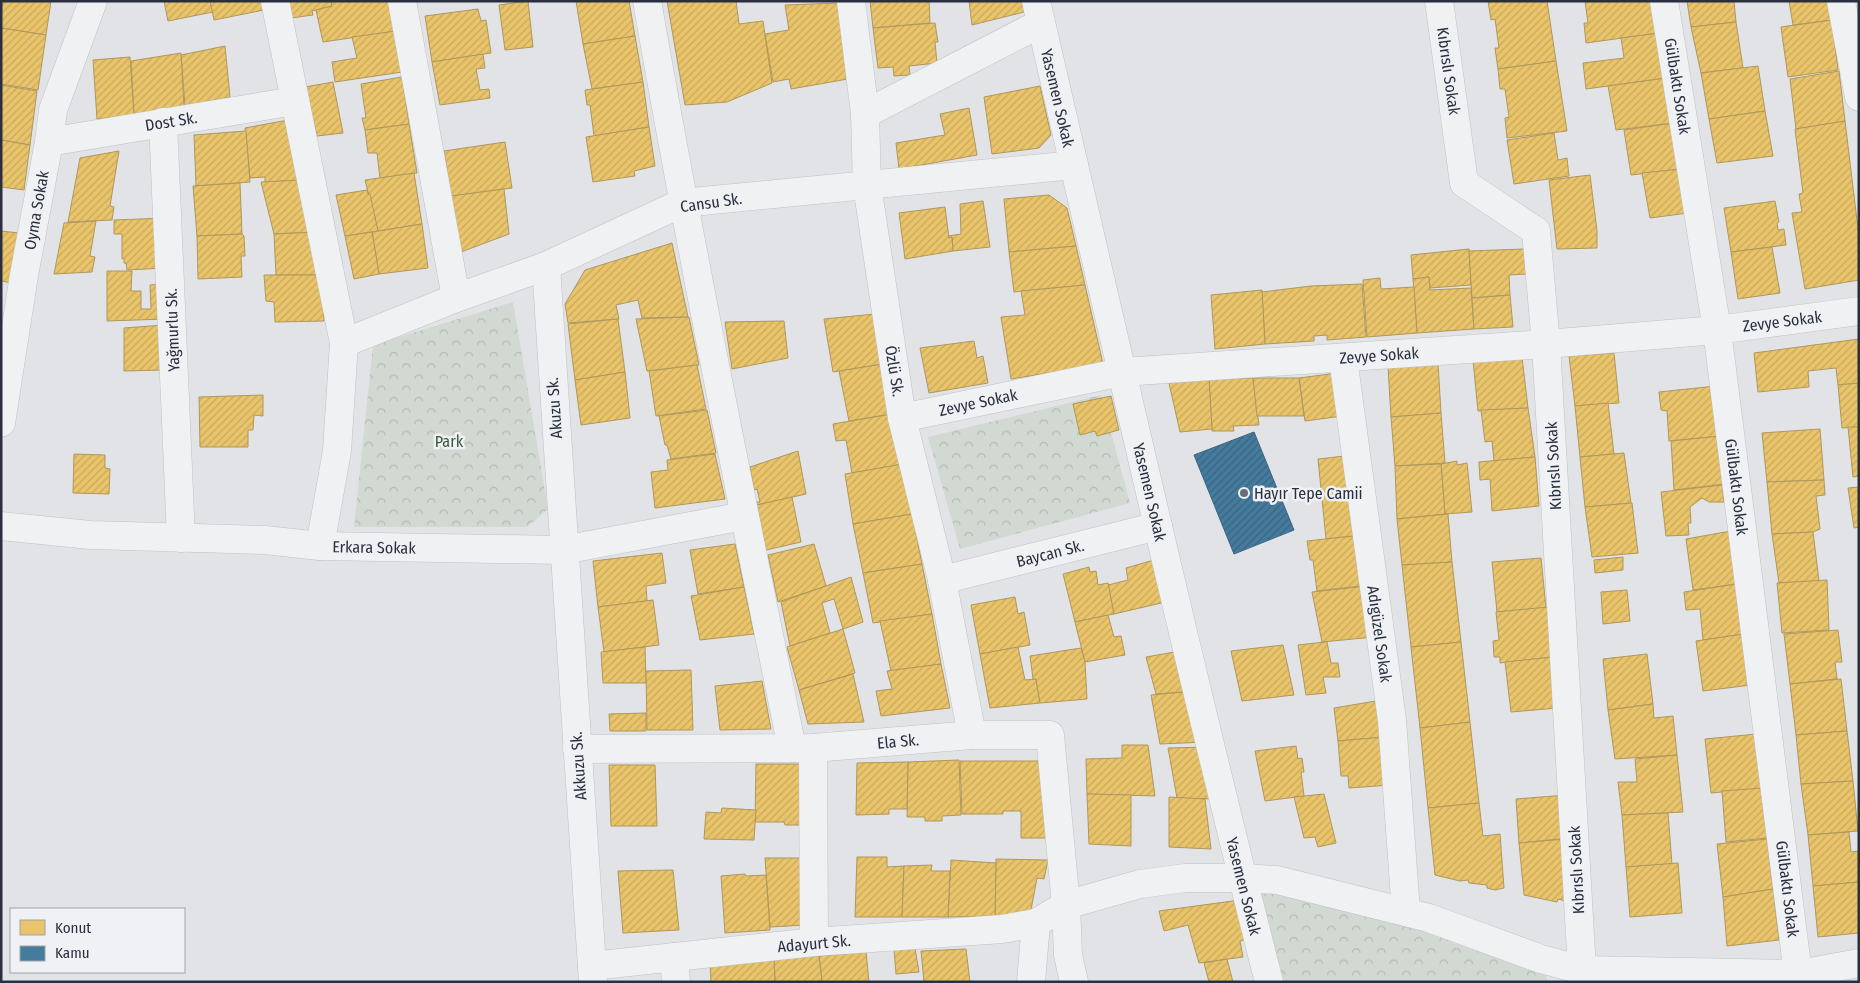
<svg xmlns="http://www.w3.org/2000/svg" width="1860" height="983" font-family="'Fira Sans Condensed',sans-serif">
<defs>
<pattern id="park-crowns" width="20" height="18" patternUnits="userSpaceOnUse" patternTransform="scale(1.25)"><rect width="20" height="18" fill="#d2d9d2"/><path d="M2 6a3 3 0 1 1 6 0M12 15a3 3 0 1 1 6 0" fill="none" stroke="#b4bbb5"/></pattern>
<pattern id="homes-hatch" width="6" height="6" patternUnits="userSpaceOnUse" patternTransform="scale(1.25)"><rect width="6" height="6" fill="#e9c46a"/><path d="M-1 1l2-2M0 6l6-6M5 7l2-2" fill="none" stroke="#c8a95d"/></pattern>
<pattern id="public-hatch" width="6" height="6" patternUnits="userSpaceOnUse" patternTransform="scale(1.25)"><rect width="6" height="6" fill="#457b9d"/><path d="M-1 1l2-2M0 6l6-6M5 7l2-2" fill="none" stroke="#3a6581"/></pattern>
</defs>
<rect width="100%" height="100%" fill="#e2e3e6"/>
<!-- park -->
<g fill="url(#park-crowns)">
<path d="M513 302 548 509 527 527H354L373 345Z"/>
<path d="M1101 395 1130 503 960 549 928 437Z"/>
<path d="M1242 878 1541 959 1548 982H1269Z"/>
</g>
<!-- homes -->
<g fill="url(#homes-hatch)" stroke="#af975d">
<path d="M2 1H51L46 35 1 28Z"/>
<path d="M164 1H210L213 12 168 21Z"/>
<path d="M210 1H261L264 10 214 20Z"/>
<path d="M287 1H331L332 6 312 11 313 15 291 18Z"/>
<path d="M331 1H393L398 31 323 42 316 10 332 6Z"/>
<path d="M528 1 533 47 505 50 499 5Z"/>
<path d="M576 1H629L635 36 583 44Z"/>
<path d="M667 1H736L739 24 763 21 772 83 727 102 685 105Z"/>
<path d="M870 1H929L930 23 873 28Z"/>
<path d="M969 1H1022L1024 12 972 25Z"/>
<path d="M1488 1H1547L1556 61 1498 69 1495 48H1499L1495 19 1491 20Z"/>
<path d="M1585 1H1654L1659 33 1586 43 1584 23H1588Z"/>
<path d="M1687 1H1734L1736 22 1691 27Z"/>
<path d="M1789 1H1830L1832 20 1793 25Z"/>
<path d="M839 3 848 79 791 89 789 79 773 82 765 34 789 30 785 5Z"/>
<path d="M478 9 481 21 486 20 491 53 432 62 425 16Z"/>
<path d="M1832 20 1838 70 1788 77 1781 27Z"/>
<path d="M1736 22 1743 68 1701 73 1691 27Z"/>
<path d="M935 23 938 42H935L937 63 909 66 910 75 894 76 893 67 878 68 873 28Z"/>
<path d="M1 28 46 35 38 90 1 84Z"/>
<path d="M396 31 402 72 335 82 332 62 357 58 352 37Z"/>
<path d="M1659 33 1666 78 1586 89 1583 63 1624 58 1621 38Z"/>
<path d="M635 36 643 82 592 89 583 44Z"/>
<path d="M225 46 230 97 185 106 181 55Z"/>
<path d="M181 53 184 106 134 115 131 61Z"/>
<path d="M483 54 485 68 476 69 480 90 489 89 490 98 440 105 432 62Z"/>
<path d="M130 57 134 115 97 119 93 60Z"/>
<path d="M1556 61 1567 131 1507 138 1505 118 1509 117 1505 89H1500L1498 69Z"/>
<path d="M1758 66 1765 111 1709 119 1701 73Z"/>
<path d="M1839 71 1845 121 1796 129 1790 79Z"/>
<path d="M402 77 409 124 365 130 362 118H366L361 84Z"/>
<path d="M1666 78 1674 123 1616 130 1608 86Z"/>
<path d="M333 82 343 133 317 136 305 87Z"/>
<path d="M643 82 649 127 594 136 590 105H587L585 90Z"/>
<path d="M1 85 37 91 30 145 1 140Z"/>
<path d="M1040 86 1051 135 1039 148 992 154 984 97Z"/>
<path d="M969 108 977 155 899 169 896 143 945 135 940 114Z"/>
<path d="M1765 111 1773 156 1717 163 1709 119Z"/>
<path d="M288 120 303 180 265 182V177L250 178 245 128Z"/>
<path d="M1845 121 1859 237V280L1805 289 1792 213 1802 212 1799 194 1803 193 1795 129Z"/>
<path d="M1674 123 1681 169 1631 175 1624 130Z"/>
<path d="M409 124 417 173 380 178 377 153H368L365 130Z"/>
<path d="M649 127 655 166 634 171 635 176 593 182 586 137Z"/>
<path d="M246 131 250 182 196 186 194 135Z"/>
<path d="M1554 133 1558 160 1567 158 1569 176 1514 184 1507 140Z"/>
<path d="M1 140 30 145 24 190 1 187Z"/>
<path d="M505 142 512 188 451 196 444 151Z"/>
<path d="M119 151 110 206 114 207 112 220 68 222 80 158Z"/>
<path d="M1681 169 1688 213 1650 218 1642 173Z"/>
<path d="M414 173 422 224 378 231 365 180Z"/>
<path d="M1590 175 1597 231V248L1557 249 1549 180Z"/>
<path d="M303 180 316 232 274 234 261 182Z"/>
<path d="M240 183 242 234 197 236 193 186Z"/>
<path d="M504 189 509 234 461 252 451 196Z"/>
<path d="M367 190 368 194H370L378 231 345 236 336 195Z"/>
<path d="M1049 195 1067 208 1076 246 1009 252 1004 199Z"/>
<path d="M983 201 990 247 953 251 952 237 949 238 948 236 961 234 960 204Z"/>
<path d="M1775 201 1779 222 1777 223 1778 230 1784 229 1786 245 1731 252 1724 208Z"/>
<path d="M945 207 949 238 952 237 953 251 905 259 899 213Z"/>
<path d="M165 218V268L127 270 126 263H124V258L122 259V234H114V220Z"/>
<path d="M96 221 90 256 95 257 92 272 54 274 64 223Z"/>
<path d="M422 224 428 268 379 274 372 232Z"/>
<path d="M1 231 19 233 12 283 1 281Z"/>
<path d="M316 232 320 275H276L274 234Z"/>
<path d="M372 232 379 274 354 279 345 236Z"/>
<path d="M242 234 244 236 245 256H241L242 277 198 279 197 236Z"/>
<path d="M672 243 688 317 642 318 638 300 616 305 619 319 568 323 565 304 585 270Z"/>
<path d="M1076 246 1085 285 1014 292 1009 252Z"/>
<path d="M1772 247 1780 293 1738 299 1731 252Z"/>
<path d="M1469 249 1471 285 1430 288 1429 277 1413 279 1411 255Z"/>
<path d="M1524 249 1526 274 1509 275 1510 295 1472 298 1469 251Z"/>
<path d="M107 271H132L131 291H141V309H151L150 285 165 284V319L107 321Z"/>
<path d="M264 275H320L324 321 275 322 274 302 266 301Z"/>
<path d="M1429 277 1430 290 1471 288 1474 329 1417 333 1413 279Z"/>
<path d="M1380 278 1381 289 1414 287 1417 333 1367 337 1363 280Z"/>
<path d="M1362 284 1366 337 1327 340V335L1314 336V341L1265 344 1262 292 1311 286Z"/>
<path d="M1085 285 1103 364 1011 379 1001 317 1025 315 1021 291Z"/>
<path d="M1262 290 1265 344 1215 349 1211 295Z"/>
<path d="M1510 295 1513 327 1474 329 1472 298Z"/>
<path d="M875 314 883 364 833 372 824 319Z"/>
<path d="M689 317 699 365 647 371 636 319Z"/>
<path d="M618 319 625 372 575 380 568 324Z"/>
<path d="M784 321 788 358 732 369 725 322Z"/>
<path d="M164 325V370L124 371V328Z"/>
<path d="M1859 339V383L1838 385 1836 368 1808 371 1809 387 1758 392 1754 353Z"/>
<path d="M974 341 977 358 983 356 988 383 929 393 920 348Z"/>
<path d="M1614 353 1619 403 1575 406 1569 356Z"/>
<path d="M1522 357 1528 408 1478 411 1473 360Z"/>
<path d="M1438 363 1441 413 1391 417 1388 367Z"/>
<path d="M883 364 892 414 849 421 839 371Z"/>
<path d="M697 365 706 409 656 416 649 371Z"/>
<path d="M625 372 630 418 581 425 575 380Z"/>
<path d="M1345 372 1350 415 1305 421 1299 378Z"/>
<path d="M1253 378 1259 425 1233 426 1234 431H1212L1209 379Z"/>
<path d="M1253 378H1299L1304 416H1257Z"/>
<path d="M1209 379 1212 429 1180 432 1169 383Z"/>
<path d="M1859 383V427L1842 428 1838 385Z"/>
<path d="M1716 386 1721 436 1669 441 1667 411 1661 410 1659 392Z"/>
<path d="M263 395V416L254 415 253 430H248V447H200L199 397Z"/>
<path d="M1111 396 1119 430 1097 436 1095 431 1080 435 1073 404Z"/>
<path d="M1608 403 1614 454 1580 457 1575 406Z"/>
<path d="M1528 408 1535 457 1494 461 1492 441 1485 442 1481 410Z"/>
<path d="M707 410 716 453 671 459 667 445H665L659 416Z"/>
<path d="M1441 413 1445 463 1395 466 1391 417Z"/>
<path d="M892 414 903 464 852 473 846 440 836 441 833 424Z"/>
<path d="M1848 427H1859V476L1853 477Z"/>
<path d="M1820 429 1824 480 1767 482 1762 433Z"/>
<path d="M1721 436 1725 484 1674 490 1671 441Z"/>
<path d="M798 451 806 494 757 505 756 502H760L757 489 754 490 750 467Z"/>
<path d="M1624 453 1631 503 1585 507 1580 457Z"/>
<path d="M74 454 105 455V468L110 469 109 494 73 493Z"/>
<path d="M715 454 725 499 655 508 651 472 668 470 667 460Z"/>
<path d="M1354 455 1363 535 1326 539 1318 459Z"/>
<path d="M1535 457 1539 506 1492 511 1490 479 1480 480 1479 462Z"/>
<path d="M1457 461V465L1467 463 1472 512 1445 514 1441 464Z"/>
<path d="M903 464 912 514 853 524 845 474Z"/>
<path d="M1441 464 1445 514 1397 519 1395 466Z"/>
<path d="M1824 480 1825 495 1816 496 1820 529 1813 532 1772 534 1767 482Z"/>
<path d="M1722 485 1724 502H1709L1702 498 1690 507 1691 523H1688L1689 535 1666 536 1661 492Z"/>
<path d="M1859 487V527L1854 528 1848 488Z"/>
<path d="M792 497 801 542 766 550 757 505Z"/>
<path d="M1632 503 1638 553 1592 557 1585 507Z"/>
<path d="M912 514 922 564 863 573 853 524Z"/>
<path d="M1448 514 1452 562 1402 565 1397 519Z"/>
<path d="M1731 531 1737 584 1693 590 1686 539Z"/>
<path d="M1813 532 1819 581 1779 583 1772 534Z"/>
<path d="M1363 535 1369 585 1317 591 1313 560H1310L1307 541Z"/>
<path d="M735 544 744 587 698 594 690 550Z"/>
<path d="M814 544 826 586 778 602 768 555Z"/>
<path d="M662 553 666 583 646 586 647 601 598 607 593 561Z"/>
<path d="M1623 557V570L1595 573 1594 560Z"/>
<path d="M1161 558 1174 600 1114 614 1108 585 1128 580 1126 568Z"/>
<path d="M1541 558 1546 608 1497 612 1492 562Z"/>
<path d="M1452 562 1461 642 1411 647 1402 565Z"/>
<path d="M922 564 932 614 873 623 863 573Z"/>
<path d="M1089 567 1090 572 1096 571 1098 585 1108 583 1114 614 1075 622 1063 574Z"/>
<path d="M851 577 863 622 843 629 834 599 822 603 830 633 790 646 781 602Z"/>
<path d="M1827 580 1829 630 1782 633 1777 583Z"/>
<path d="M1737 584 1744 634 1703 640 1700 609 1686 610 1684 592Z"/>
<path d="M1368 586 1374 637 1322 642 1312 592Z"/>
<path d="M744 587 754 634 700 640 691 596Z"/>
<path d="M1627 590 1630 621 1603 624 1601 592Z"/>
<path d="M1015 597 1018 614 1024 612 1030 645 980 654 971 605Z"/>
<path d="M653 600 659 645 604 652 598 607Z"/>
<path d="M1548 607 1553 657 1500 663V657H1494L1493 641 1499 640 1496 612Z"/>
<path d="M932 614 941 664 891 671 880 621Z"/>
<path d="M1108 615 1114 637 1121 636 1125 655 1085 662 1075 622Z"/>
<path d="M843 629 855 673 799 690 787 647Z"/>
<path d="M1838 630 1842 662H1835L1837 679 1790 684 1784 634Z"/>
<path d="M1744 634 1751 685 1703 691 1696 641Z"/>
<path d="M1325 642H1327L1331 663H1338L1340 677H1323L1326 693 1306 695 1298 645Z"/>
<path d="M1461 642 1470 722 1420 728 1411 647Z"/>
<path d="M1283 645 1294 695 1242 701 1231 651Z"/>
<path d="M645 647 646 683H603L601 652Z"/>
<path d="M1018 647 1025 680 1036 679 1040 703 990 708 980 654Z"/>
<path d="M1081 648 1085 662 1087 699 1040 703 1036 679H1033L1030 656Z"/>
<path d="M1186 650 1195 691 1156 694 1146 657Z"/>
<path d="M1647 654 1653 704 1608 710 1603 659Z"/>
<path d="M1553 657 1558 708 1511 712 1505 662Z"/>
<path d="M941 664 950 708 881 716 876 691 892 689 887 671Z"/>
<path d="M691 670 693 730H647L646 671Z"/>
<path d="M853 674 864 722 808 724 799 690Z"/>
<path d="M1841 679 1847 731 1796 735 1790 684Z"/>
<path d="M762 681 771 729 720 730 715 686Z"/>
<path d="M1195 691 1206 742 1160 744 1151 695Z"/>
<path d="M1382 700 1385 737 1338 741 1334 708Z"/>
<path d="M1653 704 1654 718 1673 716 1677 755 1615 759 1608 710Z"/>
<path d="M646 713V731H610L609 714Z"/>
<path d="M1470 722 1479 803 1428 808 1420 728Z"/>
<path d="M1847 731 1853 781 1801 784 1796 735Z"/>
<path d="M1757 734 1763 788 1711 793 1705 739Z"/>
<path d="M1385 737 1390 785 1349 788 1348 776H1341L1338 741Z"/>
<path d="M1122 745H1148L1155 796 1087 794 1086 759 1122 758Z"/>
<path d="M1296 746 1298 759 1302 758 1304 772H1301L1304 796 1265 801 1255 751Z"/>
<path d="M1208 747 1219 799 1177 798 1168 748Z"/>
<path d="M1677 755 1683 812 1622 815 1618 782H1637L1635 759Z"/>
<path d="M959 760 961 815 942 816V821H925V817H907L908 762Z"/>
<path d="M960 761H1046L1051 838H1021V811H1003V814H962Z"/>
<path d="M908 762 907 809H889V814L856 815 857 763Z"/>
<path d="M756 764H807L806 825H785L784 822H755Z"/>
<path d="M609 765H655L657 826H611Z"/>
<path d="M1853 781 1858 831 1808 835 1801 784Z"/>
<path d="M1763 788 1768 838 1726 842 1722 791Z"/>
<path d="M1087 794 1131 795V846L1089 844Z"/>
<path d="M1324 794 1336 843 1318 847 1315 837 1304 838 1294 797Z"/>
<path d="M1567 795 1570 838 1519 843 1516 799Z"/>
<path d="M1169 797 1205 799 1211 849 1169 847Z"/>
<path d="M1479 803 1483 836 1500 834 1504 888 1495 890 1487 888V885L1469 883 1468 880 1460 881 1435 875 1428 808Z"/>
<path d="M722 808 756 810 754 840 704 839 706 812 721 813Z"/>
<path d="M1668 813 1672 864 1626 867 1622 815Z"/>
<path d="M1849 832 1851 852 1858 851 1859 882 1813 886 1808 835Z"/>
<path d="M1566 839V901L1558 899 1557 902 1524 895 1519 843Z"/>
<path d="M1767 839 1773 889 1723 897 1717 844Z"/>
<path d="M857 857H887V867L904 866 902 917H855Z"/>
<path d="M765 858H805L806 925 770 927Z"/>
<path d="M996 859 1048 860 1044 879 1037 878 1030 915 995 916Z"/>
<path d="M951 860 996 863 995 916 948 917Z"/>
<path d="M1678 863 1682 913 1630 917 1626 867Z"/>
<path d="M932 865 931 871H950L948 917H902L904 866Z"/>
<path d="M673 870 679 930 623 933 618 871Z"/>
<path d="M745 874 746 876 766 875 770 930 725 933 721 876Z"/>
<path d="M1859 882V933L1818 937 1813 886Z"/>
<path d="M1773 889 1779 940 1727 946 1723 897Z"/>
<path d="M1240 900 1250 938 1240 941 1243 957 1199 963 1188 925 1164 931 1159 911Z"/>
<path d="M915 948 919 972 896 974 894 949Z"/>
<path d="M966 949 970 982H924L921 951Z"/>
<path d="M866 952 869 982H822L819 956Z"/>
<path d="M819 956 822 982H775L774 958Z"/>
<path d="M774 958 775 982H711L710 961Z"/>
<path d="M1227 959 1233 982H1209L1204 963Z"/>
</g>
<!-- public -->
<path fill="url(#public-hatch)" stroke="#3d6480" d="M1254 432 1294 530 1234 554 1194 455Z"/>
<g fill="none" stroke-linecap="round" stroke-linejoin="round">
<!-- minor casing -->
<g stroke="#c0c1c4" stroke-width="29">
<g id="minor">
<path d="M275 1 344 343 337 451 320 546"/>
<path d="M402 1 456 298"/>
<path d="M647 1C691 251 741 499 792 748"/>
<path d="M851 1 865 114 867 185 902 418 942 580 972 735"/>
<path d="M1036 1C1112 328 1186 656 1269 982"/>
<path d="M1439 1 1464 183 1536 231 1546 344 1582 970"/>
<path d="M1664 1 1717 330 1799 982"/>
<path d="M1841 1 1859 97"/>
<path d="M865 114 1041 23"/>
<path d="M163 122 181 538"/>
<path d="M49 142 294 101"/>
<path d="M546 266 593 982"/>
<path d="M344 343 456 298 546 266 682 203 1074 165"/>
<path d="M1343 358 1392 720 1406 912"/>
<path d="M902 418 1122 372 1546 344 1717 330 1859 311"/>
<path d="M1 423 24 275 49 142 53 110 93 1"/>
<path d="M1 526 90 535 265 540 320 546 563 550 744 516"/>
<path d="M942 580 1158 526"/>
<path d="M813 748 814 942"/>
<path d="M577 749 813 748 972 735H1050L1066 905 1068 955 1074 982"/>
<path d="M674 957 676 982"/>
<path d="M592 966 814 942 1002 929 1036 923 1066 905 1140 884 1185 878H1242L1277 880 1429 918 1541 959 1582 970 1799 974 1859 963"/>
<path d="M1031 982 1036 923"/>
</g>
</g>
<!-- minor -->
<use href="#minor" stroke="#f0f1f3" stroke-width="28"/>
</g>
<!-- markers -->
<circle fill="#6a6e79" stroke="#eff1f5" stroke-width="2" cx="1244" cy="493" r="5"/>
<g text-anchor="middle" stroke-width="5" stroke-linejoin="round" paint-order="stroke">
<!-- street labels -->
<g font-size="16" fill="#292f3e" stroke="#eff1f5">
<text transform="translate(1449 71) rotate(82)" y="6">Kıbrıslı Sokak</text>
<text transform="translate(1678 86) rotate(81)" y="6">Gülbaktı Sokak</text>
<text transform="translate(1058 98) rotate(77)" y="6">Yasemen Sokak</text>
<text transform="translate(171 121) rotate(-9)" y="6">Dost Sk.</text>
<text transform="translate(711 202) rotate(-8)" y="6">Cansu Sk.</text>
<text transform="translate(36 210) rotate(-80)" y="6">Oyma Sokak</text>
<text transform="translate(1782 321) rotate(-7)" y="6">Zevye Sokak</text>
<text transform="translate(172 330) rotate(-92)" y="6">Yağmurlu Sk.</text>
<text transform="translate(1379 355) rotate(-4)" y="6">Zevye Sokak</text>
<text transform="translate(895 371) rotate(81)" y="6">Özlü Sk.</text>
<text transform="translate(978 402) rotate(-12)" y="6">Zevye Sokak</text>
<text transform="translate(554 408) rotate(-94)" y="6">Akuzu Sk.</text>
<text transform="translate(1553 466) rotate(-93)" y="6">Kıbrıslı Sokak</text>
<text transform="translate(1737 487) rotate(83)" y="6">Gülbaktı Sokak</text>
<text transform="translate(1150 492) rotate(77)" y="6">Yasemen Sokak</text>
<text transform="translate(374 547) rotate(1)" y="6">Erkara Sokak</text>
<text transform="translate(1050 553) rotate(-14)" y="6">Baycan Sk.</text>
<text transform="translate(1380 634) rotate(82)" y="6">Adıgüzel Sokak</text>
<text transform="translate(898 741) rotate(-5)" y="6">Ela Sk.</text>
<text transform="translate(578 766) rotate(-94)" y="6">Akkuzu Sk.</text>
<text transform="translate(1576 870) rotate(-93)" y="6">Kıbrıslı Sokak</text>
<text transform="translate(1244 886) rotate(76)" y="6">Yasemen Sokak</text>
<text transform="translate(1788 889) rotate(83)" y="6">Gülbaktı Sokak</text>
<text transform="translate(814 943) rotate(-5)" y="6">Adayurt Sk.</text>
</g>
<!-- park labels -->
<g font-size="16" fill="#3b5937" stroke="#eff1f5">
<text x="449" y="447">Park</text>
</g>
<!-- poi labels -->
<g font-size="16" fill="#292f3e" stroke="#eff1f5" text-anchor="start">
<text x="1254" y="499">Hayır Tepe Camii</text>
</g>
</g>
<!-- border -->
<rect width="1860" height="983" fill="none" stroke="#292f3e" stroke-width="5"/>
<!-- legend -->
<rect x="10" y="908" width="175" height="65" fill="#eff1f5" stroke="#a0a3ac"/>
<rect x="20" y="920" width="25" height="15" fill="#e9c46a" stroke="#a0a3ac"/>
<text x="55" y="933" font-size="15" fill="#292f3e">Konut</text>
<rect x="20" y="946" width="25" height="15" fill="#457b9d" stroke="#a0a3ac"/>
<text x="55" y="958" font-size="15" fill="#292f3e">Kamu</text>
</svg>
